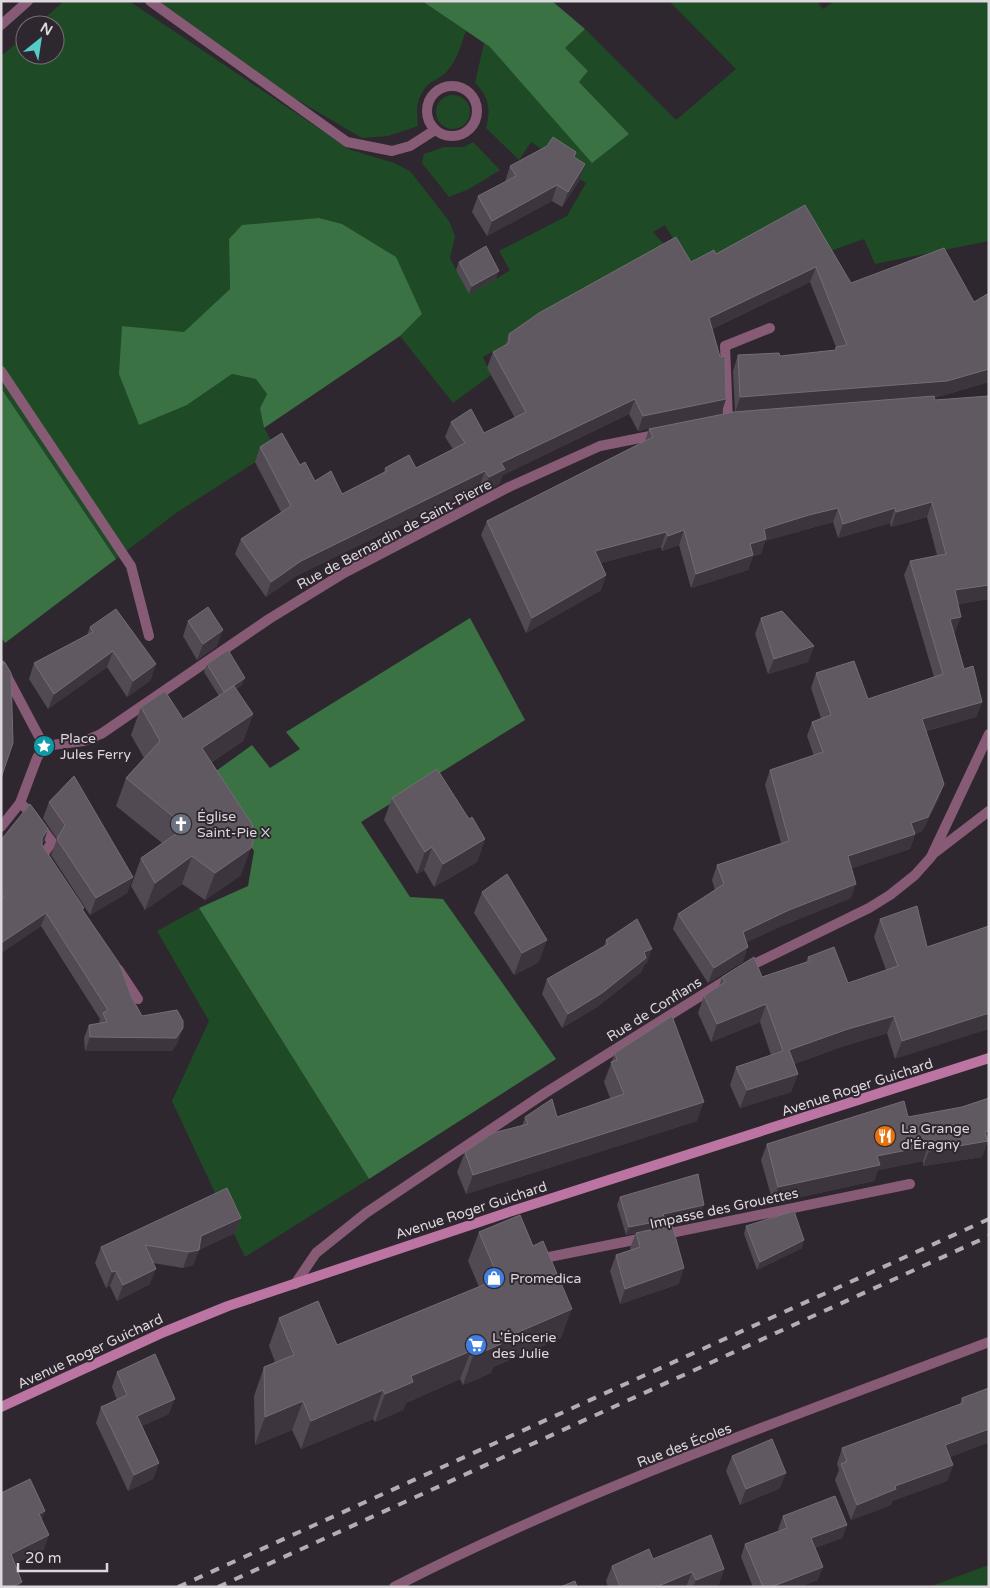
<svg xmlns="http://www.w3.org/2000/svg" width="990" height="1588" font-family="'Varela Round',sans-serif">
<rect width="100%" height="100%" fill="#2f272f"/>
<!-- green -->
<g fill="#1e4a26">
<path d="M64 1H129L351 150 394 163 410 171 449 221 455 236 450 258 456 270 496 279 510 270 499 251 567 216 586 183 568 172 570 168 531 142 519 160 486 128C491 109 489 96 475 83L484 43 629 134 579 82 588 71 565 48 585 29 676 120 736 69 669 1H817L823 9 835 1H989V241L875 264 864 239 819 255 693 273 665 225 653 232 671 252 483 357 491 375 453 403 400 336 422 314 229 239 230 289 184 333 122 326 187 405 232 374 256 379 267 394 260 408 264 428 276 449 176 513 116 559 1 388V56L25 36V55H55V25H37Z"/>
<path d="M158 1H422L466 31C461 45 458 58 448 70 444 76 436 79 430 83 416 95 416 110 418 126L388 136 362 138 289 95Z"/>
<circle cx="453" cy="112" r="17"/>
<path d="M473 142 500 170 469 189 449 197 422 163 424 154 444 147H464Z"/>
<path d="M199 908 369 1179 245 1257 172 1101 209 1021 157 931Z"/>
<path d="M989 1565V1587H929Z"/>
</g>
<!-- forest -->
<g fill="#3a7243">
<path d="M422 1H552L585 29 565 48 588 71 579 82 629 134 592 163 490 47Z"/>
<path d="M319 218 342 224 396 257 422 314 400 336 264 428 260 408 267 394 256 379 232 374 187 405 139 425 119 374 122 326 184 332 230 289 229 239 242 225Z"/>
<path d="M1 388 116 559 5 643 1 637Z"/>
<path d="M470 618 525 720 361 822 410 897 443 899 556 1059 369 1179 199 908 248 886 254 851 205 779 252 745 270 768 300 749 286 732Z"/>
</g>
<g fill="none" stroke-linecap="round" stroke-linejoin="round">
<!-- service -->
<g stroke="#875b76" stroke-width="10">
<path d="M150 1 347 142 392 151 410 146 435 130"/>
<circle cx="452" cy="111" r="25"/>
<path d="M1 371 131 566 149 636"/>
<path d="M728 420 725 346 770 328"/>
<path d="M20 803 30 812 52 842 43 855 47 861"/>
<path d="M118 969 138 999"/>
<path d="M661 1235 910 1184"/>
<path d="M539 1259 644 1238"/>
</g>
<!-- minor -->
<g stroke="#875b76" stroke-width="10">
<path d="M1 25 28 1"/>
<path d="M1 665 44 746"/>
<path d="M44 746 84 741 101 734 269 619 344 573 509 487 600 446 660 434"/>
<path d="M1 827 20 803 37 758 44 746"/>
<path d="M933 854 989 811"/>
<path d="M746 968 869 908 890 895 915 875 931 857 989 734"/>
<path d="M295 1284 316 1253 366 1213 545 1093 731 977"/>
<path d="M394 1587C585 1489 789 1418 989 1342"/>
</g>
<!-- secondary -->
<path stroke="#bc75a2" stroke-width="10" d="M1 1407 164 1332 228 1306 512 1211 989 1058"/>
<!-- rail -->
<g stroke="#b3aeb3" stroke-width="4" stroke-dasharray="9 9" stroke-linecap="butt">
<path d="M178 1587 989 1219"/>
<path d="M218 1587 989 1236"/>
</g>
</g>
<!-- wall -->
<g fill="#524a52">
<path d="M575 157 580 179 562 207 552 201 487 236 472 212 478 196 505 182 510 166Z"/>
<path d="M805 205 851 283 974 302 989 293V382L941 396 934 397 935 400 989 396V599L958 604 955 632H954L964 669 982 702 976 717 926 731 939 798 922 831 915 834 910 849 852 868 851 898 784 925 746 942 743 962 708 983 673 929 678 914 715 890 712 880 717 865 781 843 765 785 770 770 814 756 807 736 812 722 821 718 811 688 816 673 868 699 934 677 904 575 910 561 937 555 927 517 891 527 890 523 838 538 833 522 804 530 765 541 761 554 753 556 748 570 691 588 679 545 662 551 661 547 601 563 606 575 601 590 526 633 481 535 487 521 645 441 649 429 735 412 733 371 738 355 780 356 835 350 836 347 810 282 712 329 726 399 721 414 638 431 629 414 503 475 499 484 483 493 479 487 296 576 266 597 235 554 241 539 281 512 255 462 260 447 300 465 315 481 342 494 384 472 385 468H416L453 449 445 437 451 422 484 433 515 418 487 368 493 352 505 346 509 334 691 262 716 254Z"/>
<path d="M459 262 496 279 469 294 456 270Z"/>
<path d="M761 618 814 646 808 662 768 674 755 634Z"/>
<path d="M188 621 217 646 197 660 183 636Z"/>
<path d="M90 627 151 680 127 697 107 667 48 709 29 679 34 663 87 635Z"/>
<path d="M207 664 242 685 236 689 253 714 243 741 212 762 241 875 205 900 182 884 145 910 131 886 141 858 162 843 116 806 126 778 144 758 131 735 141 707 183 719 219 696 204 672Z"/>
<path d="M392 798 469 819 485 839 477 862 434 887 424 870 417 874 384 820Z"/>
<path d="M49 802 133 877 127 893 90 915 51 855 57 839 43 818Z"/>
<path d="M1 840 44 842 42 845 83 910 142 1016 178 1042 172 1051H85L84 1038 89 1025 99 1023 100 1019 41 926 1 953Z"/>
<path d="M482 892 539 962 514 975 474 913Z"/>
<path d="M880 919 927 947 989 926 895 1059 887 1033 841 1047 794 1064 798 1074 791 1092 740 1108 730 1085 736 1067 771 1055 760 1022 711 1042 698 1013 704 996 719 986 722 977H762L806 962 808 957 848 983 886 970 874 937Z"/>
<path d="M606 940 647 963 644 965 641 972 597 1007 562 1028 542 994 547 979 604 947Z"/>
<path d="M615 1053 697 1121 466 1194 457 1172 465 1152 522 1126 525 1117H557L610 1098 604 1082Z"/>
<path d="M989 1098V1144L986 1145 982 1157 923 1166V1161L878 1170 874 1181 773 1203 761 1160 767 1144 962 1107Z"/>
<path d="M620 1197 701 1213 665 1220 662 1227 679 1284 620 1304 610 1271 616 1255 631 1250 630 1248 636 1233 626 1235 617 1205Z"/>
<path d="M241 1218 235 1233 199 1250 193 1265 183 1268 153 1263 150 1284 117 1301 110 1286 106 1288 95 1263 101 1247Z"/>
<path d="M746 1226 802 1248 757 1270 744 1234Z"/>
<path d="M479 1232 561 1338 493 1367 491 1373 463 1385 460 1379 406 1403 403 1410 375 1422 373 1419 301 1449 292 1430 255 1445 254 1396 264 1367 275 1362 269 1346 279 1318 337 1345 479 1287 468 1261Z"/>
<path d="M117 1372 169 1414 142 1426 159 1463 153 1479 128 1491 96 1423 101 1407 117 1400 112 1387Z"/>
<path d="M989 1388V1442L950 1457 953 1465 947 1481 892 1501 891 1505 851 1520 835 1480 839 1470 837 1464 842 1448 960 1404 962 1398Z"/>
<path d="M732 1456 780 1488 740 1505 726 1471Z"/>
<path d="M783 1516 847 1525 842 1538 815 1548 818 1580 799 1587H753L741 1557 745 1544 779 1531 778 1529Z"/>
<path d="M653 1559 724 1569 719 1584 712 1587H608L606 1581 612 1566Z"/>
</g>
<!-- shaded-wall -->
<g fill="#3d353e">
<path d="M585 164 580 179 562 207 568 192Z"/>
<path d="M557 185 552 201 487 236 492 221Z"/>
<path d="M816 267 810 282 703 333 709 318Z"/>
<path d="M499 271 496 279 469 294 472 286Z"/>
<path d="M989 369V382L941 396 735 413 740 397Z"/>
<path d="M635 399 629 414 503 475 499 484 483 493 489 477 501 463Z"/>
<path d="M726 399 721 414 638 431 643 416Z"/>
<path d="M485 471 479 487 296 576 266 597 271 582 301 561Z"/>
<path d="M932 502 927 517 891 527 896 512Z"/>
<path d="M838 508 833 522 804 530 765 541 761 554 753 556 748 570 691 588 696 574 750 544 764 529 809 515Z"/>
<path d="M895 508 890 523 838 538 843 524Z"/>
<path d="M684 530 679 545 662 551 668 536Z"/>
<path d="M666 532 661 547 590 566 595 551Z"/>
<path d="M606 575 601 590 526 633 532 618Z"/>
<path d="M989 585V599L949 605 955 590Z"/>
<path d="M961 617 955 632 945 634 950 619Z"/>
<path d="M223 630 217 646 197 660 203 644Z"/>
<path d="M814 646 808 662 768 674 774 659Z"/>
<path d="M113 651 107 667 48 709 54 694Z"/>
<path d="M156 664 151 680 127 697 133 681Z"/>
<path d="M245 678 242 685 221 700 224 692Z"/>
<path d="M982 702 976 717 917 733 922 719Z"/>
<path d="M253 714 243 741 192 775 202 748Z"/>
<path d="M944 784 939 798 922 831 906 837 911 823Z"/>
<path d="M48 829 44 842 37 852 42 838Z"/>
<path d="M915 834 910 849 843 871 848 856Z"/>
<path d="M485 839 477 862 434 887 443 864Z"/>
<path d="M432 847 424 870 417 874 425 852Z"/>
<path d="M251 848 241 875 205 900 215 873Z"/>
<path d="M192 856 182 884 145 910 155 883Z"/>
<path d="M133 877 127 893 90 915 96 898Z"/>
<path d="M856 884 851 898 784 925 737 947 743 932 789 910Z"/>
<path d="M46 913 41 926 1 953V943Z"/>
<path d="M547 940 539 962 514 975 522 953Z"/>
<path d="M748 947 743 962 708 983 714 968Z"/>
<path d="M652 949 647 963 644 965 641 972 597 1007 562 1028 568 1014 644 952Z"/>
<path d="M766 1004 760 1022 711 1042 717 1024Z"/>
<path d="M989 1013V1029L895 1059 902 1041Z"/>
<path d="M894 1016 887 1033 841 1047 782 1068 789 1050 848 1029Z"/>
<path d="M183 1028 178 1042 172 1051H85L90 1037Z"/>
<path d="M798 1074 791 1092 740 1108 747 1090Z"/>
<path d="M704 1102 697 1121 466 1194 473 1175Z"/>
<path d="M989 1131V1144L986 1145 982 1157 923 1166 929 1151Z"/>
<path d="M928 1146 923 1161 878 1170 874 1181 773 1203 778 1187 877 1156Z"/>
<path d="M704 1205 701 1213 665 1220 662 1228 626 1235 629 1227 663 1214Z"/>
<path d="M241 1218 235 1233 199 1250 193 1265 183 1268 189 1252 201 1236Z"/>
<path d="M804 1240 802 1248 757 1270 760 1262Z"/>
<path d="M684 1268 679 1284 620 1304 625 1289Z"/>
<path d="M156 1269 150 1284 117 1301 123 1285Z"/>
<path d="M116 1271 110 1286 106 1288 112 1272Z"/>
<path d="M572 1309 561 1338 493 1367 491 1373 463 1385 473 1356 500 1340Z"/>
<path d="M471 1351 460 1379 406 1403 403 1410 375 1422 385 1394 411 1376Z"/>
<path d="M383 1390 373 1419 301 1449 311 1421Z"/>
<path d="M175 1399 169 1414 132 1431 137 1416Z"/>
<path d="M303 1401 292 1430 255 1445 265 1417Z"/>
<path d="M989 1429V1442L940 1461 945 1445Z"/>
<path d="M159 1463 153 1479 128 1491 134 1475Z"/>
<path d="M953 1465 947 1481 892 1501 891 1505 851 1520 857 1505 895 1486Z"/>
<path d="M786 1473 780 1488 740 1505 746 1489Z"/>
<path d="M45 1511 40 1526 39 1514Z"/>
<path d="M847 1525 842 1538 807 1551 811 1538Z"/>
<path d="M49 1535 44 1550 6 1568 11 1554Z"/>
<path d="M823 1567 818 1580 799 1587H771Z"/>
<path d="M724 1569 719 1584 712 1587H693L696 1580Z"/>
<path d="M692 1572 686 1587H656Z"/>
<path d="M22 1582 20 1587H12Z"/>
</g>
<!-- building -->
<g fill="#605961" stroke="#746d75">
<path d="M553 137 576 152 574 157 585 164 568 192 557 185 492 221 478 196 516 176 510 166 547 146Z"/>
<path d="M805 205 851 283 944 248 974 302 989 293V369L947 381 740 397 738 355 779 353 780 356 836 350V347L847 345 816 267 709 318 720 357 725 356 726 399 643 416 635 399 501 463 505 469 489 477 485 471 301 561 271 582 241 539 291 506 260 447 282 433 300 465 305 462 315 481 331 471 342 494 387 471 385 468 409 455 416 468 465 443 451 422 471 409 484 433 526 412 493 352 509 343V334L539 313 676 237 691 262 714 250 716 254Z"/>
<path d="M486 246 499 271 472 286 459 262Z"/>
<path d="M934 396 935 400 989 396V585L955 590 961 617 950 619 964 669 973 666 982 702 922 719 944 784 928 817 911 823 915 834 848 856 856 884 789 910 743 932 748 947 714 968 678 914 724 884 717 865 789 841 770 770 823 752 812 722 831 715 816 673 854 661 868 699 943 674 910 561 946 554 932 502 896 512 895 508 843 524 838 508 809 515 764 529 766 539 750 544 753 555 696 574 684 530 668 536 666 532 595 551 606 575 532 618 487 521 653 437 649 429 734 412Z"/>
<path d="M208 607 223 630 203 644 188 621Z"/>
<path d="M116 609 156 664 133 681 113 651 54 694 34 663 93 632 90 627Z"/>
<path d="M782 611 814 646 774 659 761 618Z"/>
<path d="M228 650 245 678 224 692 207 664Z"/>
<path d="M1 663 2 665 5 663 11 673 13 743 1 778Z"/>
<path d="M234 686 253 714 202 748 252 824 255 835 251 848 215 873 192 856 155 883 141 858 186 827 126 778 160 741 141 707 165 691 183 719Z"/>
<path d="M437 769 469 819 472 817 485 839 443 864 432 847 425 852 392 798Z"/>
<path d="M74 776 133 877 96 898 57 839 65 825 49 802Z"/>
<path d="M30 804 48 829 42 838V845L84 908 82 909 119 963 132 998 142 1016 177 1010 183 1021V1028L176 1038 90 1037 89 1025 107 1022 103 1013 108 1010 46 913 1 943V899L4 897 1 894V840Z"/>
<path d="M507 874 547 940 522 953 482 892Z"/>
<path d="M917 906 927 947 989 926V1013L902 1041 894 1016 848 1029 789 1050 798 1074 747 1090 736 1067 783 1051 766 1004 717 1024 704 996 725 982 722 977 754 957 762 977 810 961 808 957 834 947 848 983 898 966 880 919Z"/>
<path d="M637 919 652 949 644 952 646 958 602 993 568 1014 547 979 608 944 606 940Z"/>
<path d="M672 1016 704 1102 473 1175 465 1152 493 1133 528 1124 525 1117 552 1099 557 1117 624 1094 611 1062 617 1060 615 1053Z"/>
<path d="M989 1098V1131L985 1132 988 1141 929 1151 928 1146 877 1156 880 1165 778 1187 767 1144 904 1101 908 1117 962 1107Z"/>
<path d="M698 1174 704 1205 663 1214 665 1220 629 1227 620 1197Z"/>
<path d="M227 1188 241 1218 201 1236 199 1250 189 1252 145 1245 156 1269 123 1285 116 1271 112 1272 101 1247Z"/>
<path d="M794 1211 804 1240 760 1262 746 1226Z"/>
<path d="M520 1215 533 1246 543 1241 572 1309 500 1340 501 1344 473 1356 471 1351 411 1376 413 1382 385 1394 383 1390 311 1421 303 1401 265 1417 264 1367 294 1355 279 1318 318 1301 337 1345 493 1281 492 1279 498 1277 479 1232Z"/>
<path d="M672 1225 684 1268 625 1289 616 1255 640 1247 636 1233Z"/>
<path d="M155 1354 175 1399 137 1416 159 1463 134 1475 101 1407 127 1395 117 1372Z"/>
<path d="M989 1388V1429L945 1445 953 1465 895 1486 896 1489 857 1505 841 1464 847 1461 842 1448 963 1403 962 1398Z"/>
<path d="M772 1439 786 1473 746 1489 732 1456Z"/>
<path d="M30 1479 45 1511 39 1514 49 1535 11 1554 22 1582 12 1587H1V1493Z"/>
<path d="M835 1496 847 1525 811 1538 823 1567 771 1587H763L745 1544 787 1528 783 1516Z"/>
<path d="M711 1535 724 1569 696 1580 692 1572 656 1587H620L612 1566 649 1549 653 1559Z"/>
<path d="M575 1581 577 1587H560Z"/>
</g>
<!-- icons -->
<defs>
<g id="sight-disc" transform="scale(1.125)"><circle r="9.5" fill="#0f9aa8" stroke="#2f272f"/><path d="M0-6L1.8-2.2L6-1.7L2.9 1.2L3.7 5.4L0 3.3L-3.7 5.4L-2.9 1.2L-6-1.7L-1.8-2.2Z" fill="#fff"/></g>
<g id="church-disc" transform="scale(1.125)"><circle r="9.5" fill="#6b7280" stroke="#2f272f"/><path d="M-1.2-6h2.4v3.5h3.3v2.4h-3.3V6h-2.4V-.1h-3.3v-2.4h3.3Z" fill="#fff"/></g>
<g id="restaurant-disc" transform="scale(1.125)"><circle r="9.5" fill="#e8710a" stroke="#2f272f"/><path d="M-5-6h1v4h1v-4h1v4h1v-4h1v5L-1.5 .5V6h-2V.5L-5-1ZM5-6V6H3V1.5H1.5Q1.5-4 5-6Z" fill="#fff"/></g>
<g id="shop-disc" transform="scale(1.125)"><circle r="9.5" fill="#3f7fe0" stroke="#2f272f"/><path d="M-5-2.5h2.3a2.7 3.5 0 0 1 5.4 0H5L5.5 6h-11ZM-1.5-2.5h3a1.5 2.3 0 0 0-3 0Z" fill="#fff"/></g>
<g id="supermarket-disc" transform="scale(1.125)"><circle r="9.5" fill="#3f7fe0" stroke="#2f272f"/><path d="M-6-5.5h2.5l.6 2H6L4.5 2H-2.5L-4.4-4H-6ZM-1.5 3.2a1.3 1.3 0 1 0 .1 0ZM3 3.2a1.3 1.3 0 1 0 .1 0Z" fill="#fff"/></g>
</defs>
<g fill-rule="evenodd">
<use href="#sight-disc" x="44" y="746"/>
<use href="#church-disc" x="181" y="824"/>
<use href="#restaurant-disc" x="885" y="1136"/>
<use href="#shop-disc" x="494" y="1278"/>
<use href="#supermarket-disc" x="476" y="1345"/>
</g>
<g text-anchor="middle" stroke-width="4" stroke-linejoin="round" paint-order="stroke">
<!-- street labels -->
<g font-size="14" fill="#ddd8dd" stroke="#2f272f">
<text transform="translate(394 534) rotate(-28)" y="5">Rue de Bernardin de Saint-Pierre</text>
<text transform="translate(654 1009) rotate(-32)" y="5">Rue de Conflans</text>
<text transform="translate(857 1087) rotate(-18)" y="5">Avenue Roger Guichard</text>
<text transform="translate(724 1208) rotate(-12)" y="5">Impasse des Grouettes</text>
<text transform="translate(471 1210) rotate(-18)" y="5">Avenue Roger Guichard</text>
<text transform="translate(90 1351) rotate(-25)" y="5">Avenue Roger Guichard</text>
<text transform="translate(684 1445) rotate(-21)" y="5">Rue des Écoles</text>
</g>
<!-- poi labels -->
<g font-size="14" fill="#ddd8dd" stroke="#2f272f" text-anchor="start">
<text x="60" y="743">Place<tspan x="60" dy="16">Jules Ferry</tspan></text>
<text x="197" y="821">Église<tspan x="197" dy="16">Saint-Pie X</tspan></text>
<text x="901" y="1133">La Grange<tspan x="901" dy="16">d'Éragny</tspan></text>
<text x="510" y="1283">Promedica</text>
<text x="492" y="1342">L'Épicerie<tspan x="492" dy="16">des Julie</tspan></text>
</g>
</g>
<!-- border -->
<rect width="990" height="1588" fill="none" stroke="#ddd8dd" stroke-width="5"/>
<!-- north arrow -->
<g transform="translate(40 40) rotate(30)"><circle r="24" fill="#2f272f" stroke="#756e75"/>
<path d="M0-4L9 19L0 12L-9 19Z" fill="#54cdc8"/>
<text y="-8" font-size="14" font-weight="bold" text-anchor="middle" fill="#ddd8dd">N</text>
</g>
<!-- scale -->
<path d="M18 1563v8h89v-8" fill="none" stroke="#ddd8dd" stroke-width="2.5"/>
<text x="25" y="1563" font-size="15" fill="#ddd8dd" stroke="#2f272f" stroke-width="4" paint-order="stroke">20 m</text>
</svg>
